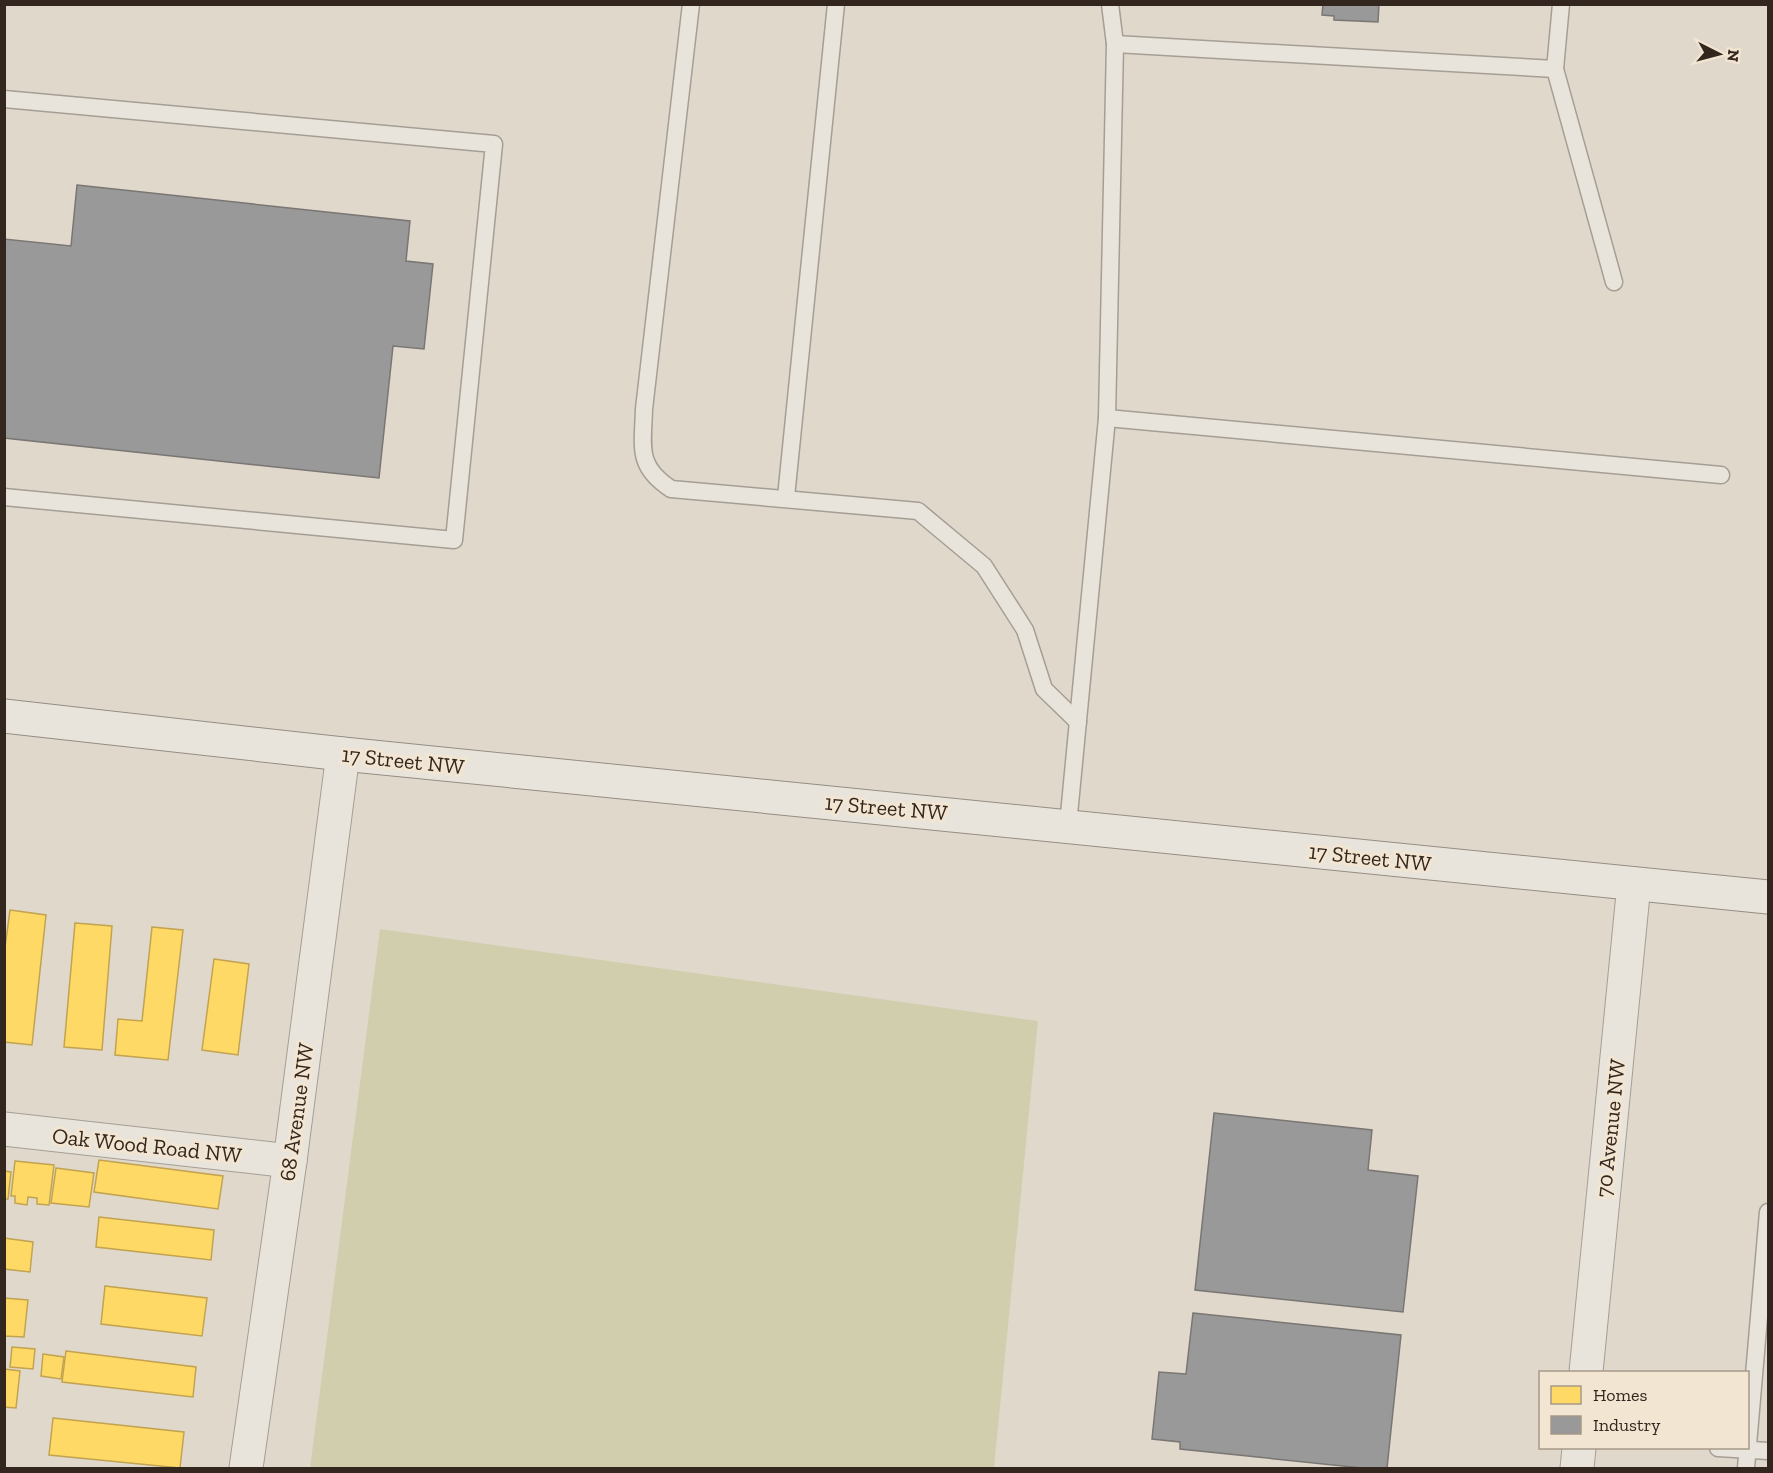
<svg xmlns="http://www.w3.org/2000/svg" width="1773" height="1473" font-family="'Zilla Slab',serif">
<rect width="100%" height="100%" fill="#e0d8cb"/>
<!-- green -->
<path fill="#d1ceae" d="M380 929 1038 1021 994 1468H310Z"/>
<!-- homes -->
<g fill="#ffd966" stroke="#c2a350" stroke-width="1.5">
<path d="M10 910 46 915 32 1045 4 1042V955Z"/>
<path d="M75 923 112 926 102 1050 64 1047Z"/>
<path d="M152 927 183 930 168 1060 115 1055 118 1019 142 1021Z"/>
<path d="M214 959 249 964 238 1055 202 1050Z"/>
<path d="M99 1160 223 1176 218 1209 94 1192Z"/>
<path d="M15 1161 54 1165 49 1205 37 1204V1198L28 1197 27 1205 15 1203V1196H11Z"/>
<path d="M56 1168 94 1173 89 1207 51 1203Z"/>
<path d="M4 1171 11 1172 8 1199H4Z"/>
<path d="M99 1217 214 1230 211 1260 96 1247Z"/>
<path d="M4 1238 33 1242 30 1272 4 1269Z"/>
<path d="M105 1286 207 1298 202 1336 101 1324Z"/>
<path d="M4 1298 28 1300 24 1337 4 1336Z"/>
<path d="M12 1347 35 1349 33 1369 10 1367Z"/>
<path d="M66 1351 196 1367 193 1397 62 1382Z"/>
<path d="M43 1354 64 1357 61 1379 41 1376Z"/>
<path d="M4 1369 20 1371 16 1408 4 1407Z"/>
<path d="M53 1418 184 1432 180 1468 49 1455Z"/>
</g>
<!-- industry -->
<g fill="#999" stroke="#7a7674" stroke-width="1.5">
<path d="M1323 4H1379L1378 22 1334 20V16L1322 15Z"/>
<path d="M77 185 410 221 406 261 433 264 424 349 393 346 379 478 4 438V239L71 246Z"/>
<path d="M1214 1113 1372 1130 1368 1170 1418 1176 1403 1312 1195 1290Z"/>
<path d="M1193 1313 1401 1335 1387 1468H1362L1180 1449V1442L1152 1439 1159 1372 1186 1374Z"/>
</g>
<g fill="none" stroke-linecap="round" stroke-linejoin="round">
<!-- service casing -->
<g stroke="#a59e95" stroke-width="19">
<g id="service">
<path d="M691 4 644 409C643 447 636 466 671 489L918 511 984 566 1025 630 1044 689 1078 722"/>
<path d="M1115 44 1555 69 1561 4"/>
<path d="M1555 69 1614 282"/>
<path d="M4 99 494 144 454 540 4 497"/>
<path d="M1107 418 1721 475"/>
<path d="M786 497 836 4"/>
<path d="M1068 825 1107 418 1115 44 1110 4"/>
<path d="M1718 1448 1768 1451"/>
<path d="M1746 1468 1768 1212"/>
</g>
</g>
<!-- minor casing -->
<g stroke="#a59e95" stroke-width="35">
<g id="minor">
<path d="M4 1129 290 1161"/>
<path d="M1586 1372 1634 884"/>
<path d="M246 1468 290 1161 343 754"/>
<path d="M1577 1468 1579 1448"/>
</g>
</g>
<!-- secondary casing -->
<g stroke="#958d84" stroke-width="35">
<path id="secondary" d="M4 716 343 754 1768 897"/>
</g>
<!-- service -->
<use href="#service" stroke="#e8e4dc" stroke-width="16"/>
<!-- minor -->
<use href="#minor" stroke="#e8e4dc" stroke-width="33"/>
<!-- secondary -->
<use href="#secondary" stroke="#e8e4dc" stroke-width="33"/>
</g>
<g text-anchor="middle" stroke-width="6" stroke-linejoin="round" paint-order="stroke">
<!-- street labels -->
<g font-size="22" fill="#33261e" stroke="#f2e5d1">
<text transform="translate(403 760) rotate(6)" y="8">17 Street NW</text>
<text transform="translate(886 807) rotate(5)" y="8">17 Street NW</text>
<text transform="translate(1370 857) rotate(6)" y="8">17 Street NW</text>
<text transform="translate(296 1112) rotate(-82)" y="8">68 Avenue NW</text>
<text transform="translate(1610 1128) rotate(-84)" y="8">70 Avenue NW</text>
<text transform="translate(147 1145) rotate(6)" y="8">Oak Wood Road NW</text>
</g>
</g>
<!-- border -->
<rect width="1773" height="1473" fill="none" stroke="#33261e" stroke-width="12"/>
<!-- legend -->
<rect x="1539" y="1371" width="210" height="78" fill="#f2e5d1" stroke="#a69989" stroke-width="1.5"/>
<rect x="1551" y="1386" width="30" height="18" fill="#ffd966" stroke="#a69989" stroke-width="1.5"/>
<text x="1593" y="1401" font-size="18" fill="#33261e">Homes</text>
<rect x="1551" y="1416" width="30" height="18" fill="#999999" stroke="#a69989" stroke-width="1.5"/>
<text x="1593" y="1431" font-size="18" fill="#33261e">Industry</text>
<!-- north arrow -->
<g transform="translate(1719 54) rotate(96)" stroke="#f2e5d1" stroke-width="4.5" paint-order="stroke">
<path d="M0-4.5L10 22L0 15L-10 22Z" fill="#33261e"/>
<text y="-9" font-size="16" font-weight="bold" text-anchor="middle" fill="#33261e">N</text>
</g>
</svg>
